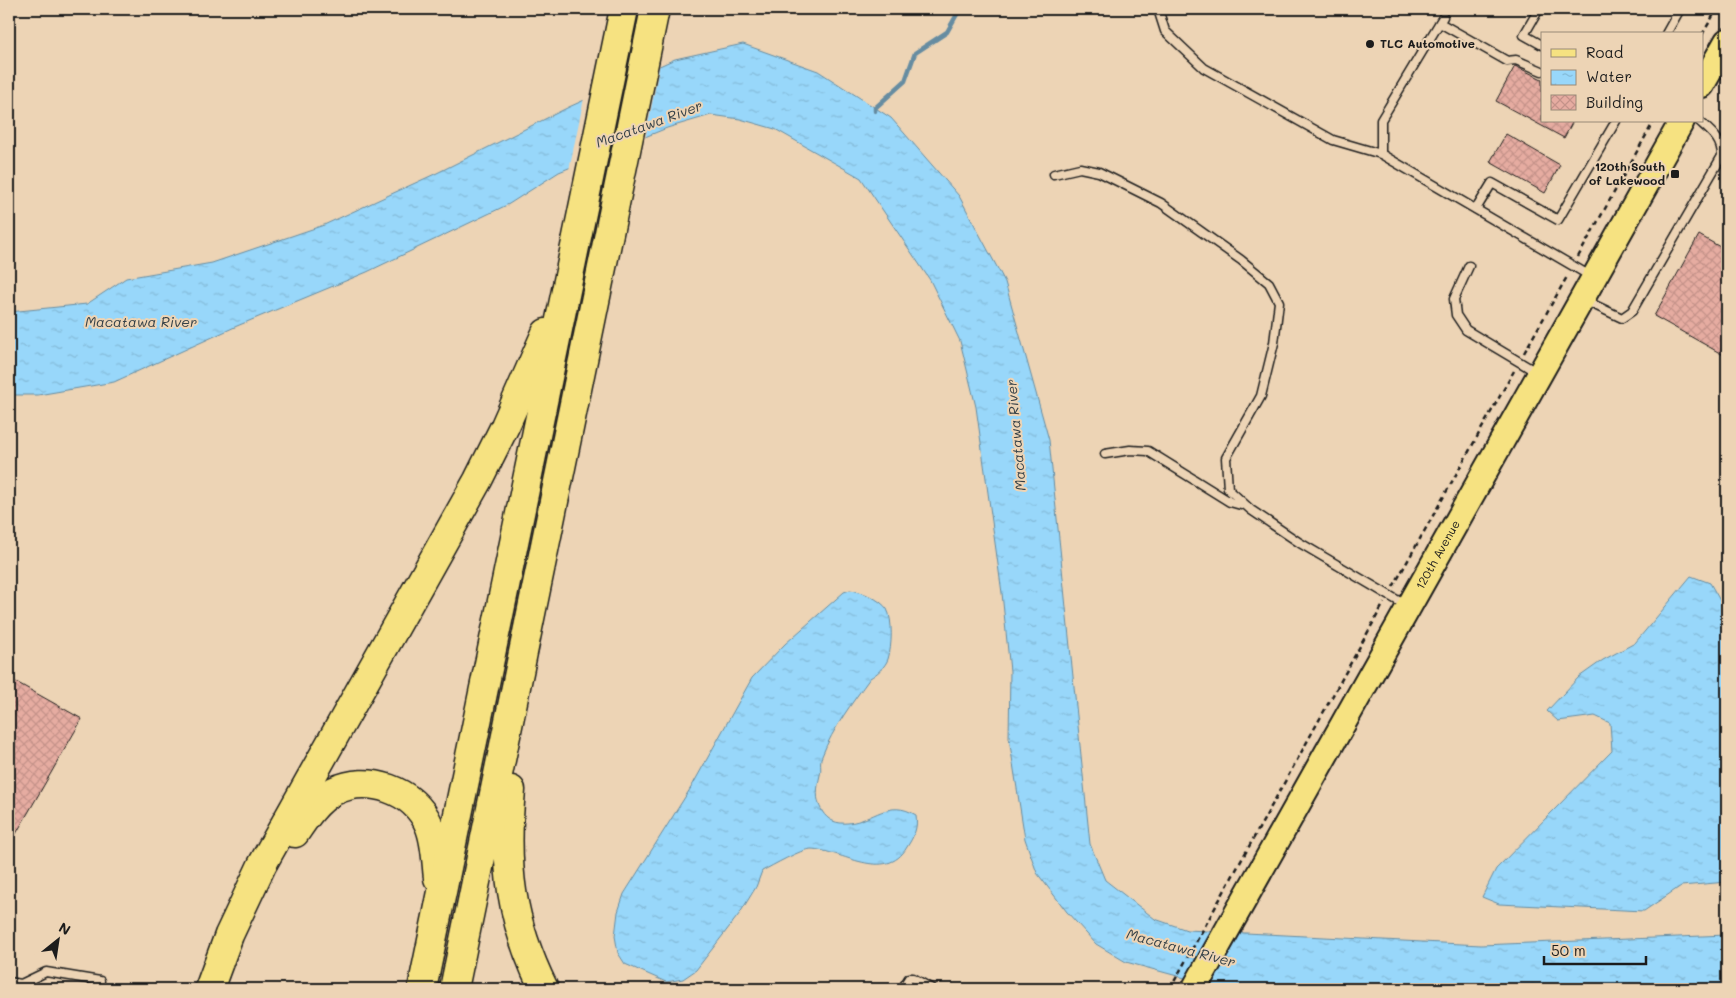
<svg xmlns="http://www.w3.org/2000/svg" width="1736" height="998" font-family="Mali,sans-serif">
<defs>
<pattern id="water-ripples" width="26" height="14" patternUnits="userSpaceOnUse" patternTransform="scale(1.25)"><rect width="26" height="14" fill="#98d7fa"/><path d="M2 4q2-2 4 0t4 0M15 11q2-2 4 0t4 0" fill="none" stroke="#82b8d6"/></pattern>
<pattern id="building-cross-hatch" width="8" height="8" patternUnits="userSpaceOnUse" patternTransform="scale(1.25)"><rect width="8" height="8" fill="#e6aca1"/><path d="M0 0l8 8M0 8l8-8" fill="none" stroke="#c5938a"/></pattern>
</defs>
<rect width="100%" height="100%" fill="#edd4b5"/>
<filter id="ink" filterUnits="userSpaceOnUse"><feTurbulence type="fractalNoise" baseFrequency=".02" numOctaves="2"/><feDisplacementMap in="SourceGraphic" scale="10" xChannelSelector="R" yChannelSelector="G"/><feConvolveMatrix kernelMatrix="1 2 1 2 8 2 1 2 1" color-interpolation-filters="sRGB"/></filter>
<g filter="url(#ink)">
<!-- water -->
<g fill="url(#water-ripples)" stroke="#668ca1">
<path d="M743 44 818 71 891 118 959 196 1005 282 1049 440 1090 844 1105 880 1155 919 1187 930 1481 945 1727 935V989H1225L1126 962 1096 944 1067 912 1037 873 1025 839 1009 738 1010 671 1002 593 976 407 960 341 930 280 861 178 775 129 740 119 711 115 667 128 559 172 509 204 367 272 237 326 114 382 38 395H9V312L87 304 126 278 212 263 324 225 437 173 569 107 675 59Z"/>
<path d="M1691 576 1710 583 1727 613V882L1681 886 1644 911 1499 904 1482 897 1496 869 1612 751 1610 723 1595 716 1558 721 1547 711 1579 677 1603 660 1635 643Z"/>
<path d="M850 590C861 591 880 599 887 609 893 620 892 647 888 659 885 667 877 674 870 678 852 703 833 728 822 756 819 762 822 769 820 775 817 788 815 799 822 811 828 821 837 824 848 823 874 821 888 798 916 815 918 828 914 836 907 847 886 884 841 850 811 849 801 849 772 866 762 871L756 887 740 913 696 970 683 979 666 982 625 964 618 953 615 936 618 912 624 894 692 786 752 678 785 644 844 592Z"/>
</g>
<!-- pier -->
<path fill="#edd4b5" d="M660 63 645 140 569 170 584 98Z"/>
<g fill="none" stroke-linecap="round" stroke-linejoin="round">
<!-- stream -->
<path stroke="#668ca1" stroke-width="4.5" d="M875 111V108L905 81 915 53 947 32 960 9"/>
</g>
<!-- building -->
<g fill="url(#building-cross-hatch)" stroke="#1c1c1c">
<path d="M1515 66 1542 79V121H1573L1564 138 1496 101Z"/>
<path d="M1506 134 1560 165 1545 193 1490 162Z"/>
<path d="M1699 235 1727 251V357L1654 316Z"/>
<path d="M9 678 82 719 9 846Z"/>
</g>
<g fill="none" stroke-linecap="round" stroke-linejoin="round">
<!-- service casing -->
<g stroke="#1c1c1c" stroke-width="11">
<g id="service">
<path d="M1158 9 1165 31 1204 68 1333 140 1381 154 1592 277"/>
<path d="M1539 9 1524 35 1542 45"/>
<path d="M1440 23 1507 61 1516 60 1542 71"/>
<path d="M1666 34 1680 9"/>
<path d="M1381 154V120L1443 17"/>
<path d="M1054 174 1080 168 1099 172 1161 203 1241 260 1269 283 1279 302 1274 343 1261 396 1226 458 1228 489 1251 510 1300 543 1407 606"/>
<path d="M1476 209 1492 183 1558 220 1616 121"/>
<path d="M1469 266 1454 299 1456 315 1466 330 1538 373"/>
<path d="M1584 300 1622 318 1632 311 1722 156C1722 139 1711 132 1699 121"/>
<path d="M1105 454 1130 450 1148 451 1230 502 1241 505"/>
<path d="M9 982 21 984 46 972 100 981 98 989"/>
<path d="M902 989 909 978H913L932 989"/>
</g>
</g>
<!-- primary casing -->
<g stroke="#1c1c1c" stroke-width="28">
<g id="primary">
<path d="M1702 85 1727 41"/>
<path id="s1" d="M1194 989 1682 121"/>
</g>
</g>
<!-- motorway casing -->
<g stroke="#1c1c1c" stroke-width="31">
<g id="motorway">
<path d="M511 790C504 866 510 920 544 989"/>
<path d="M295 833C305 818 317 800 334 791 368 774 414 790 429 825 436 841 436 861 438 878"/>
<path d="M209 989 229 935 262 865 478 480 505 426 546 333"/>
<path d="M422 989 624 9"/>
<path d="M454 989 655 9"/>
</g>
</g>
<!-- path -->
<g stroke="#1c1c1c" stroke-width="2.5" stroke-dasharray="5 4" stroke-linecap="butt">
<path d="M1702 35 1717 9"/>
<path d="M1578 257 1654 121"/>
<path d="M1524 353 1568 275"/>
<path d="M1393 587 1514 371"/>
<path d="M1170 989 1384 603"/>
</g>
<!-- service -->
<use href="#service" stroke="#edd4b5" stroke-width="8"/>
<!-- primary -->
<use href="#primary" stroke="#f6e281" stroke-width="24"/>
<!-- motorway -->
<use href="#motorway" stroke="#f6e281" stroke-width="28"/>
</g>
</g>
<!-- markers -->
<g fill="#1c1c1c" stroke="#edd4b5" stroke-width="2">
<circle cx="1370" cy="44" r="5"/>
<rect x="1670" y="169" width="10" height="10" rx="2.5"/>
</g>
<g text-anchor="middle" stroke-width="4" stroke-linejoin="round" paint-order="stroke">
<!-- poi labels -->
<g font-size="12" font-weight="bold" fill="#1c1c1c" stroke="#edd4b5" text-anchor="start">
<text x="1380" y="48">TLC Automotive</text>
<text x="1665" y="171" text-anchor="end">120th South<tspan x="1665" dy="14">of Lakewood</tspan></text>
</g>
<!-- street labels -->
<g font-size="12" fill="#1c1c1c" stroke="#edd4b5">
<text dy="4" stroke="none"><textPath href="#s1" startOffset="498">120th Avenue</textPath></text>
</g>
<!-- water labels -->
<g font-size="14" font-style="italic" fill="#354148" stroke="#edd4b5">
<text transform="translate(649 124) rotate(-20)" y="5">Macatawa River</text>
<text x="141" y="327">Macatawa River</text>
<text transform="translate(1016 435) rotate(-95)" y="5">Macatawa River</text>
<text transform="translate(1181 948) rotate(15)" y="5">Macatawa River</text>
</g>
</g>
<!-- margin -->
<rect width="1736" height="998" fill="none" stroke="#edd4b5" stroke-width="30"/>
<rect x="15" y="15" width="1706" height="968" fill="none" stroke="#1c1c1c" stroke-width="2" filter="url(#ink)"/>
<!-- legend -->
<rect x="1541" y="32" width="162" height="90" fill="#edd4b5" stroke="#998a78"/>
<rect x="1551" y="49" width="25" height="8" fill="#f6e281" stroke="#998a78"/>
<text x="1586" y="58" font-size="15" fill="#1c1c1c">Road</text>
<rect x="1551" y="70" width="25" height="15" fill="url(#water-ripples)" stroke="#998a78"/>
<text x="1586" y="82" font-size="15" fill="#1c1c1c">Water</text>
<rect x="1551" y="95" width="25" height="15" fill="url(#building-cross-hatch)" stroke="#998a78"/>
<text x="1586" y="108" font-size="15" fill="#1c1c1c">Building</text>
<!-- north arrow -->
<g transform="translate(58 940) rotate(30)" stroke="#edd4b5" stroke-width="4" paint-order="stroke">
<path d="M0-4L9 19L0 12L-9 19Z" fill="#1c1c1c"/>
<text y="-8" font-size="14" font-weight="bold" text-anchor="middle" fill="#1c1c1c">N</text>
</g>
<!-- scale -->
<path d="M1544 956v8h102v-8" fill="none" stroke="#1c1c1c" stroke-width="2.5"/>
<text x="1551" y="956" font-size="15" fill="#1c1c1c" stroke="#edd4b5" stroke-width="4" paint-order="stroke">50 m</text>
</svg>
